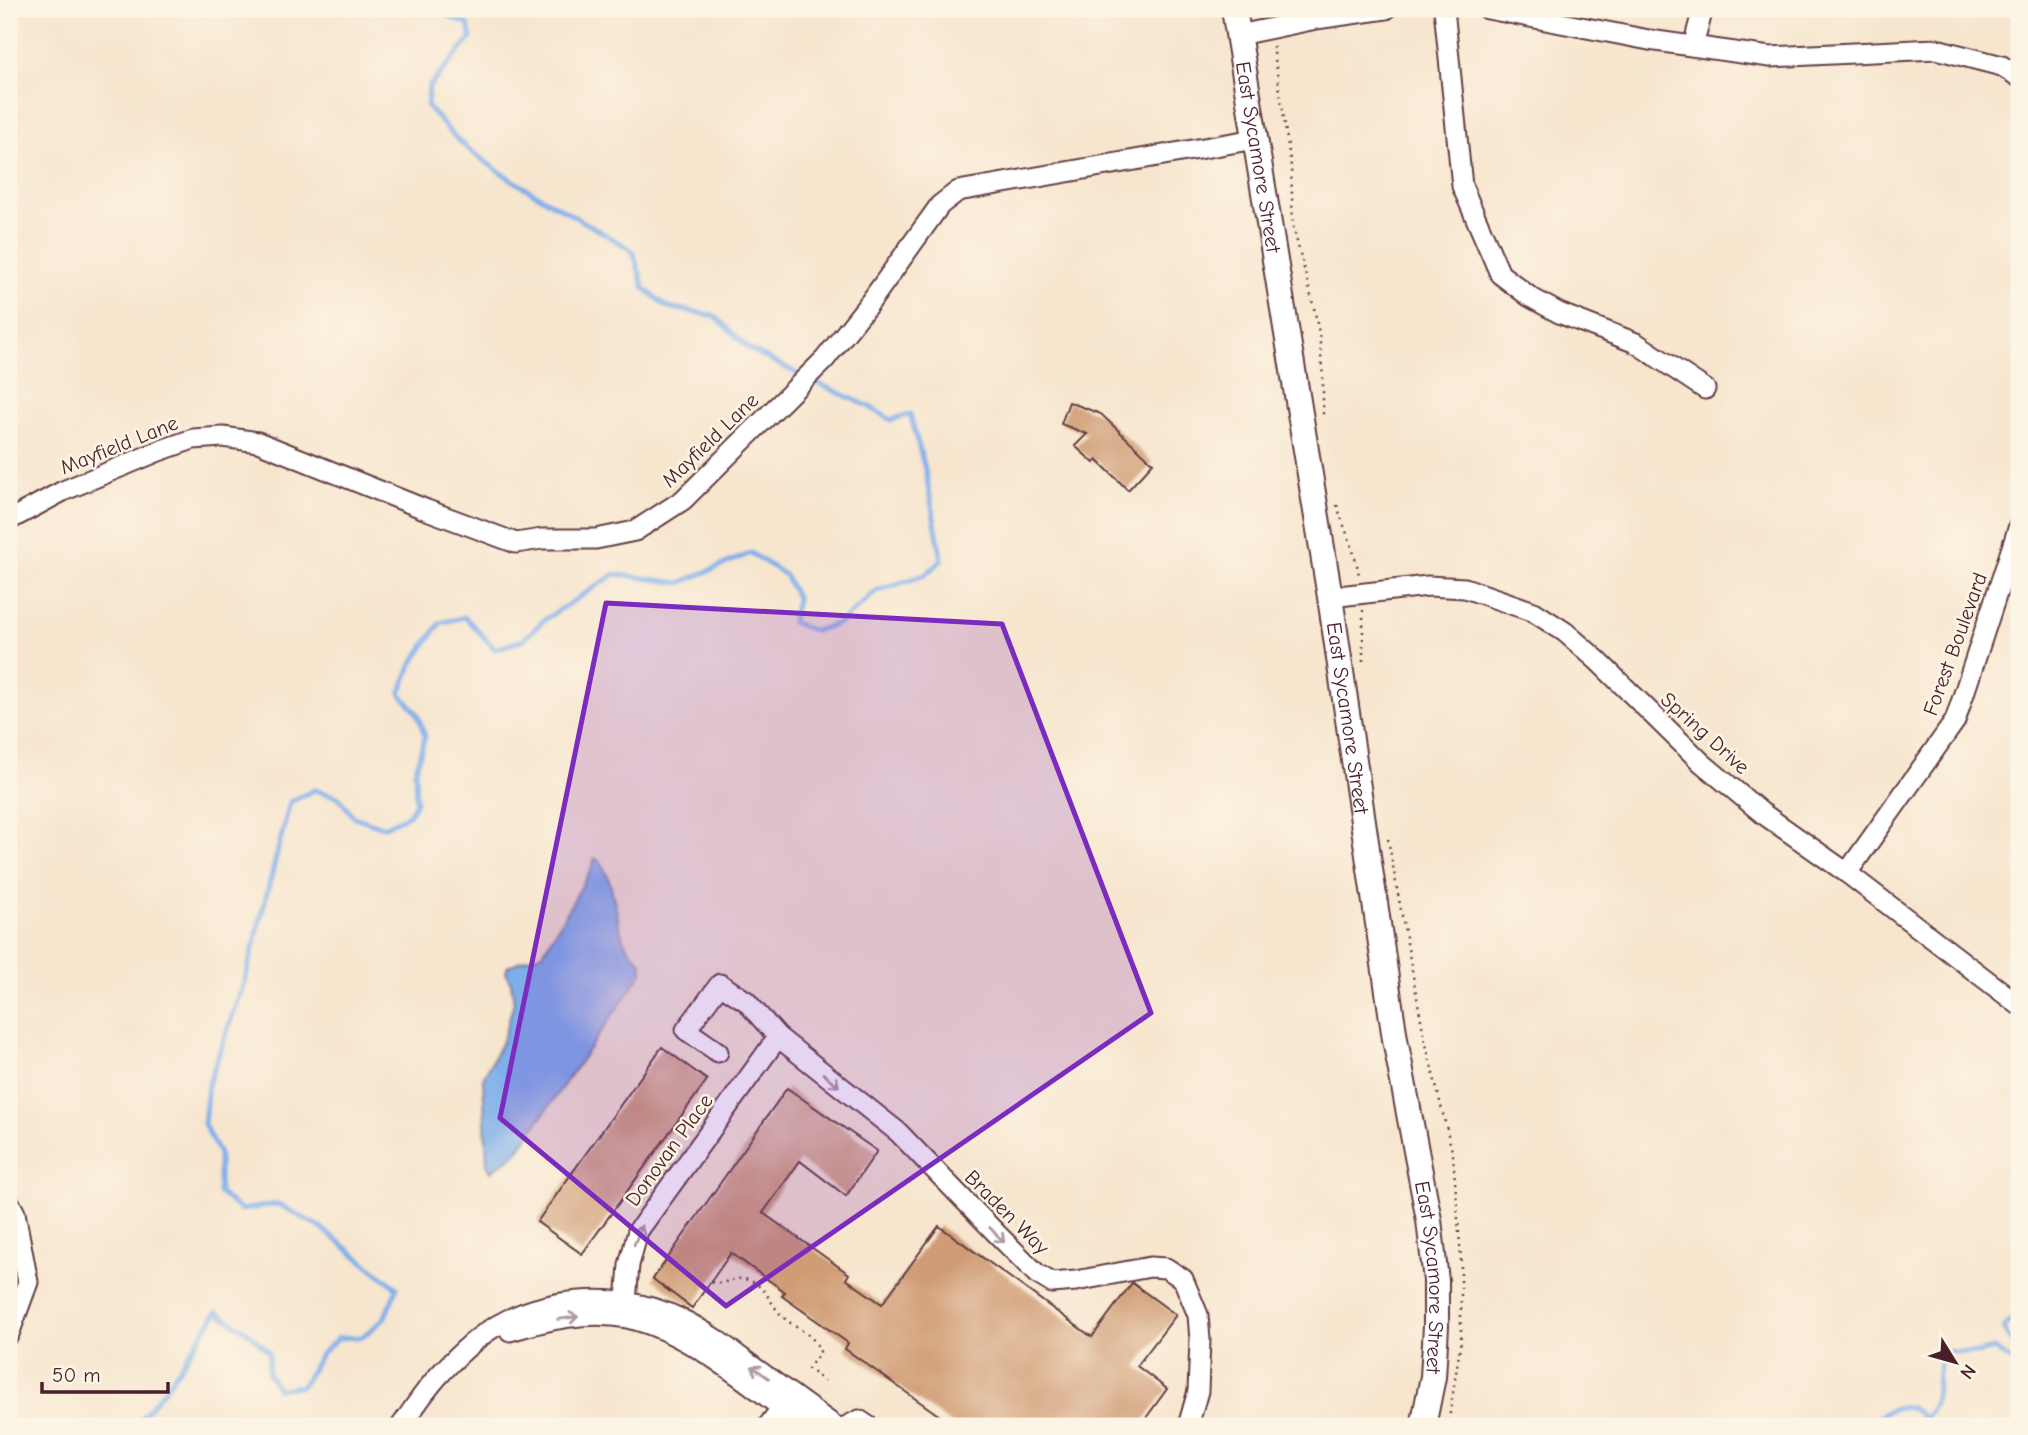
<svg xmlns="http://www.w3.org/2000/svg" width="2028" height="1435" font-family="'Comic Neue',sans-serif">
<rect width="100%" height="100%" fill="#fcf5e5"/>
<filter id="ink" filterUnits="userSpaceOnUse"><feTurbulence type="fractalNoise" baseFrequency=".0143" numOctaves="2"/><feDisplacementMap in="SourceGraphic" scale="14" xChannelSelector="R" yChannelSelector="G"/><feConvolveMatrix kernelMatrix="1 2 1 2 8 2 1 2 1" color-interpolation-filters="sRGB"/></filter>
<filter id="wash" filterUnits="userSpaceOnUse"><feTurbulence type="fractalNoise" baseFrequency=".00686" numOctaves="4" result="noise"/><feDisplacementMap in="SourceGraphic" scale="28" xChannelSelector="R" yChannelSelector="G"/><feGaussianBlur stdDeviation="1.57" result="paint"/><feColorMatrix in="noise" values="0 0 0 0 0 0 0 0 0 0 0 0 0 0 0 0 0 1.4 0 .05"/><feComposite in="paint" operator="in"/></filter>
<g filter="url(#wash)">
<rect width="100%" height="100%" fill="#f7e5cd"/>
<!-- water -->
<path fill="#7fafea" stroke="#64678a" stroke-width="2" d="M595 858C614 869 615 921 624 941 627 949 636 956 642 963V973L517 1152 491 1172 487 1164 483 1078 503 1040 514 1002 511 983 506 972 508 966 543 953 591 870Z"/>
<g fill="none" stroke-linecap="round" stroke-linejoin="round">
<!-- stream -->
<g stroke="#7fafea" stroke-width="5">
<path d="M430 9 468 24 471 38 429 87 427 106C438 118 448 131 460 142 512 186 576 215 633 251L644 288 667 307 715 316 749 349 802 376"/>
<path d="M135 1426 168 1385 217 1312 248 1332 269 1352 268 1373 278 1389 302 1386 321 1354 338 1338 362 1337 384 1319 397 1288 320 1227 278 1204 241 1210 219 1193V1154L204 1124 208 1085 245 980 290 802 314 790 338 797 354 817 383 827 409 815 416 802 415 772 425 736 417 713 400 693 412 664 440 623 465 617 495 649 523 640 544 620 615 574 680 583 751 553 785 575 797 599 792 622 814 631 840 623 876 591 925 575 942 560 925 469 910 414 891 420 868 406 811 380"/>
<path d="M1869 1426C1881 1412 1906 1396 1921 1416L1926 1417C1945 1396 1931 1372 1945 1351L1978 1353 1994 1349 2012 1361H2016C2021 1346 2006 1340 2004 1327L2013 1318 2019 1324"/>
</g>
</g>
<g id="blocks">
<!-- building -->
<g fill="#d09c74">
<path d="M1069 402 1101 414 1153 463 1128 490 1097 460 1094 463 1075 446 1087 434 1061 424Z"/>
<path d="M662 1047 707 1080 582 1254 537 1222Z"/>
<path d="M787 1088 877 1151 846 1196 800 1161 763 1213 849 1274 846 1279 882 1304 939 1226 1092 1337 1132 1283 1176 1315 1137 1366 1167 1389 1140 1426H954L845 1349 848 1343 782 1296 785 1292 731 1253 692 1308 653 1279Z"/>
</g>
</g>
</g>
<g filter="url(#ink)">
<use href="#blocks" fill-opacity="0" stroke="#643d43" stroke-width="2"/>
<g fill="none" stroke-linecap="round" stroke-linejoin="round">
<!-- minor casing -->
<g stroke="#643d43" stroke-width="23">
<g id="minor">
<path d="M1444 9 1462 186 1500 274 1530 297 1559 313 1636 343 1705 389"/>
<path d="M1488 9 1649 40 1770 57 1936 49 2002 66 2019 77"/>
<path d="M1239 35 1316 19 1386 9"/>
<path d="M1693 46 1703 9"/>
<path d="M9 520 63 491 159 451 193 439 223 437 258 442 427 510 516 543 542 539H596L635 531 683 500 825 359 871 301 940 205 958 191 1255 139"/>
<path d="M1330 597 1428 586 1465 588 1534 612 1565 632 1597 660 1702 763 1762 813 1847 873 2019 1005"/>
<path d="M1847 873 1955 721 2019 526"/>
<path d="M718 1052 686 1030 720 984 746 1001 778 1037 898 1132 998 1235 1037 1274 1052 1283 1076 1281 1150 1267 1166 1268 1183 1279 1198 1315 1200 1340 1198 1391 1188 1426"/>
<path d="M9 1202 15 1213 28 1282 9 1334"/>
<path d="M625 1314 629 1265 638 1231 778 1037"/>
<path d="M510 1331C547 1320 588 1310 627 1318 689 1331 755 1389 806 1426"/>
<path d="M401 1426C414 1408 427 1387 443 1371 458 1355 477 1337 496 1326 551 1294 624 1292 681 1319 704 1330 724 1345 744 1360 774 1382 804 1404 835 1426"/>
<path d="M768 1426 789 1398"/>
<path d="M847 1426 859 1420 868 1426"/>
</g>
</g>
<!-- major casing -->
<g stroke="#643d43" stroke-width="28">
<g id="major">
<path id="s1" d="M1234 9 1330 597 1395 1039 1429 1220 1436 1281V1326L1433 1377 1423 1426"/>
</g>
</g>
<!-- path -->
<g stroke="#643d43" stroke-width="2.5" stroke-dasharray="2 5" stroke-linecap="butt">
<path d="M1273 46 1291 166 1293 226 1314 308 1319 333 1323 377V416"/>
<path d="M1337 505C1344 529 1356 552 1359 576"/>
<path d="M1363 610V666"/>
<path d="M1388 839 1424 1036 1453 1155 1461 1258V1340L1448 1426"/>
<path d="M711 1282C724 1287 732 1275 748 1280 765 1285 770 1303 781 1315 795 1330 813 1331 820 1352L808 1369 824 1381"/>
</g>
<!-- minor -->
<use href="#minor" stroke="#fff" stroke-width="19"/>
<!-- major -->
<use href="#major" stroke="#fff" stroke-width="24"/>
</g>
<!-- one-way arrows -->
<defs><path id="oneway-shaft" d="M-6 0H5M1.5-3L5.5 0L1.5 3" fill="none" stroke-width="1.6" stroke-linecap="round" stroke-linejoin="round" transform="scale(1.75)"/></defs>
<g stroke="#ae9aa0">
<use href="#oneway-shaft" transform="translate(831 1080) rotate(39)"/>
<use href="#oneway-shaft" transform="translate(638 1235) rotate(-68)"/>
<use href="#oneway-shaft" transform="translate(997 1235) rotate(45)"/>
<use href="#oneway-shaft" transform="translate(568 1318) rotate(-7)"/>
<use href="#oneway-shaft" transform="translate(760 1372) rotate(-144)"/>
</g>
</g>
<!-- marked area -->
<path fill="#7b2cbf" fill-opacity="0.2" stroke="#7b2cbf" stroke-width="5" stroke-linejoin="round" d="M606 603 1002 624 1151 1013 726 1306 500 1118Z"/>
<g text-anchor="middle" stroke-width="5" stroke-linejoin="round" paint-order="stroke">
<!-- street labels -->
<g font-size="21" fill="#4a1f2b" stroke="#fcf5e5">
<text dy="7" stroke="none"><textPath href="#s1" startOffset="150">East Sycamore Street</textPath></text>
<text transform="translate(710 440) rotate(-44)" y="7">Mayfield Lane</text>
<text transform="translate(119 445) rotate(-22)" y="7">Mayfield Lane</text>
<text transform="translate(1955 644) rotate(-70)" y="7">Forest Boulevard</text>
<text dy="7" stroke="none"><textPath href="#s1" startOffset="718">East Sycamore Street</textPath></text>
<text transform="translate(1705 733) rotate(42)" y="7">Spring Drive</text>
<text transform="translate(669 1150) rotate(-54)" y="7">Donovan Place</text>
<text transform="translate(1007 1212) rotate(45)" y="7">Braden Way</text>
<text dy="7" stroke="none"><textPath href="#s1" startOffset="1284">East Sycamore Street</textPath></text>
</g>
</g>
<!-- margin -->
<rect width="2028" height="1435" fill="none" stroke="#fcf5e5" stroke-width="35"/>
<!-- north arrow -->
<g transform="translate(1955 1362) rotate(127)" stroke="#fcf5e5" stroke-width="5" paint-order="stroke">
<path d="M0-5L12 26L0 18L-12 26Z" fill="#4a1f2b"/>
<text y="-10" font-size="19" font-weight="bold" text-anchor="middle" fill="#4a1f2b">N</text>
</g>
<!-- scale -->
<path d="M42 1382v10h126v-10" fill="none" stroke="#4a1f2b" stroke-width="3.5"/>
<text x="52" y="1382" font-size="21" fill="#4a1f2b" stroke="#fcf5e5" stroke-width="5" paint-order="stroke">50 m</text>
</svg>
